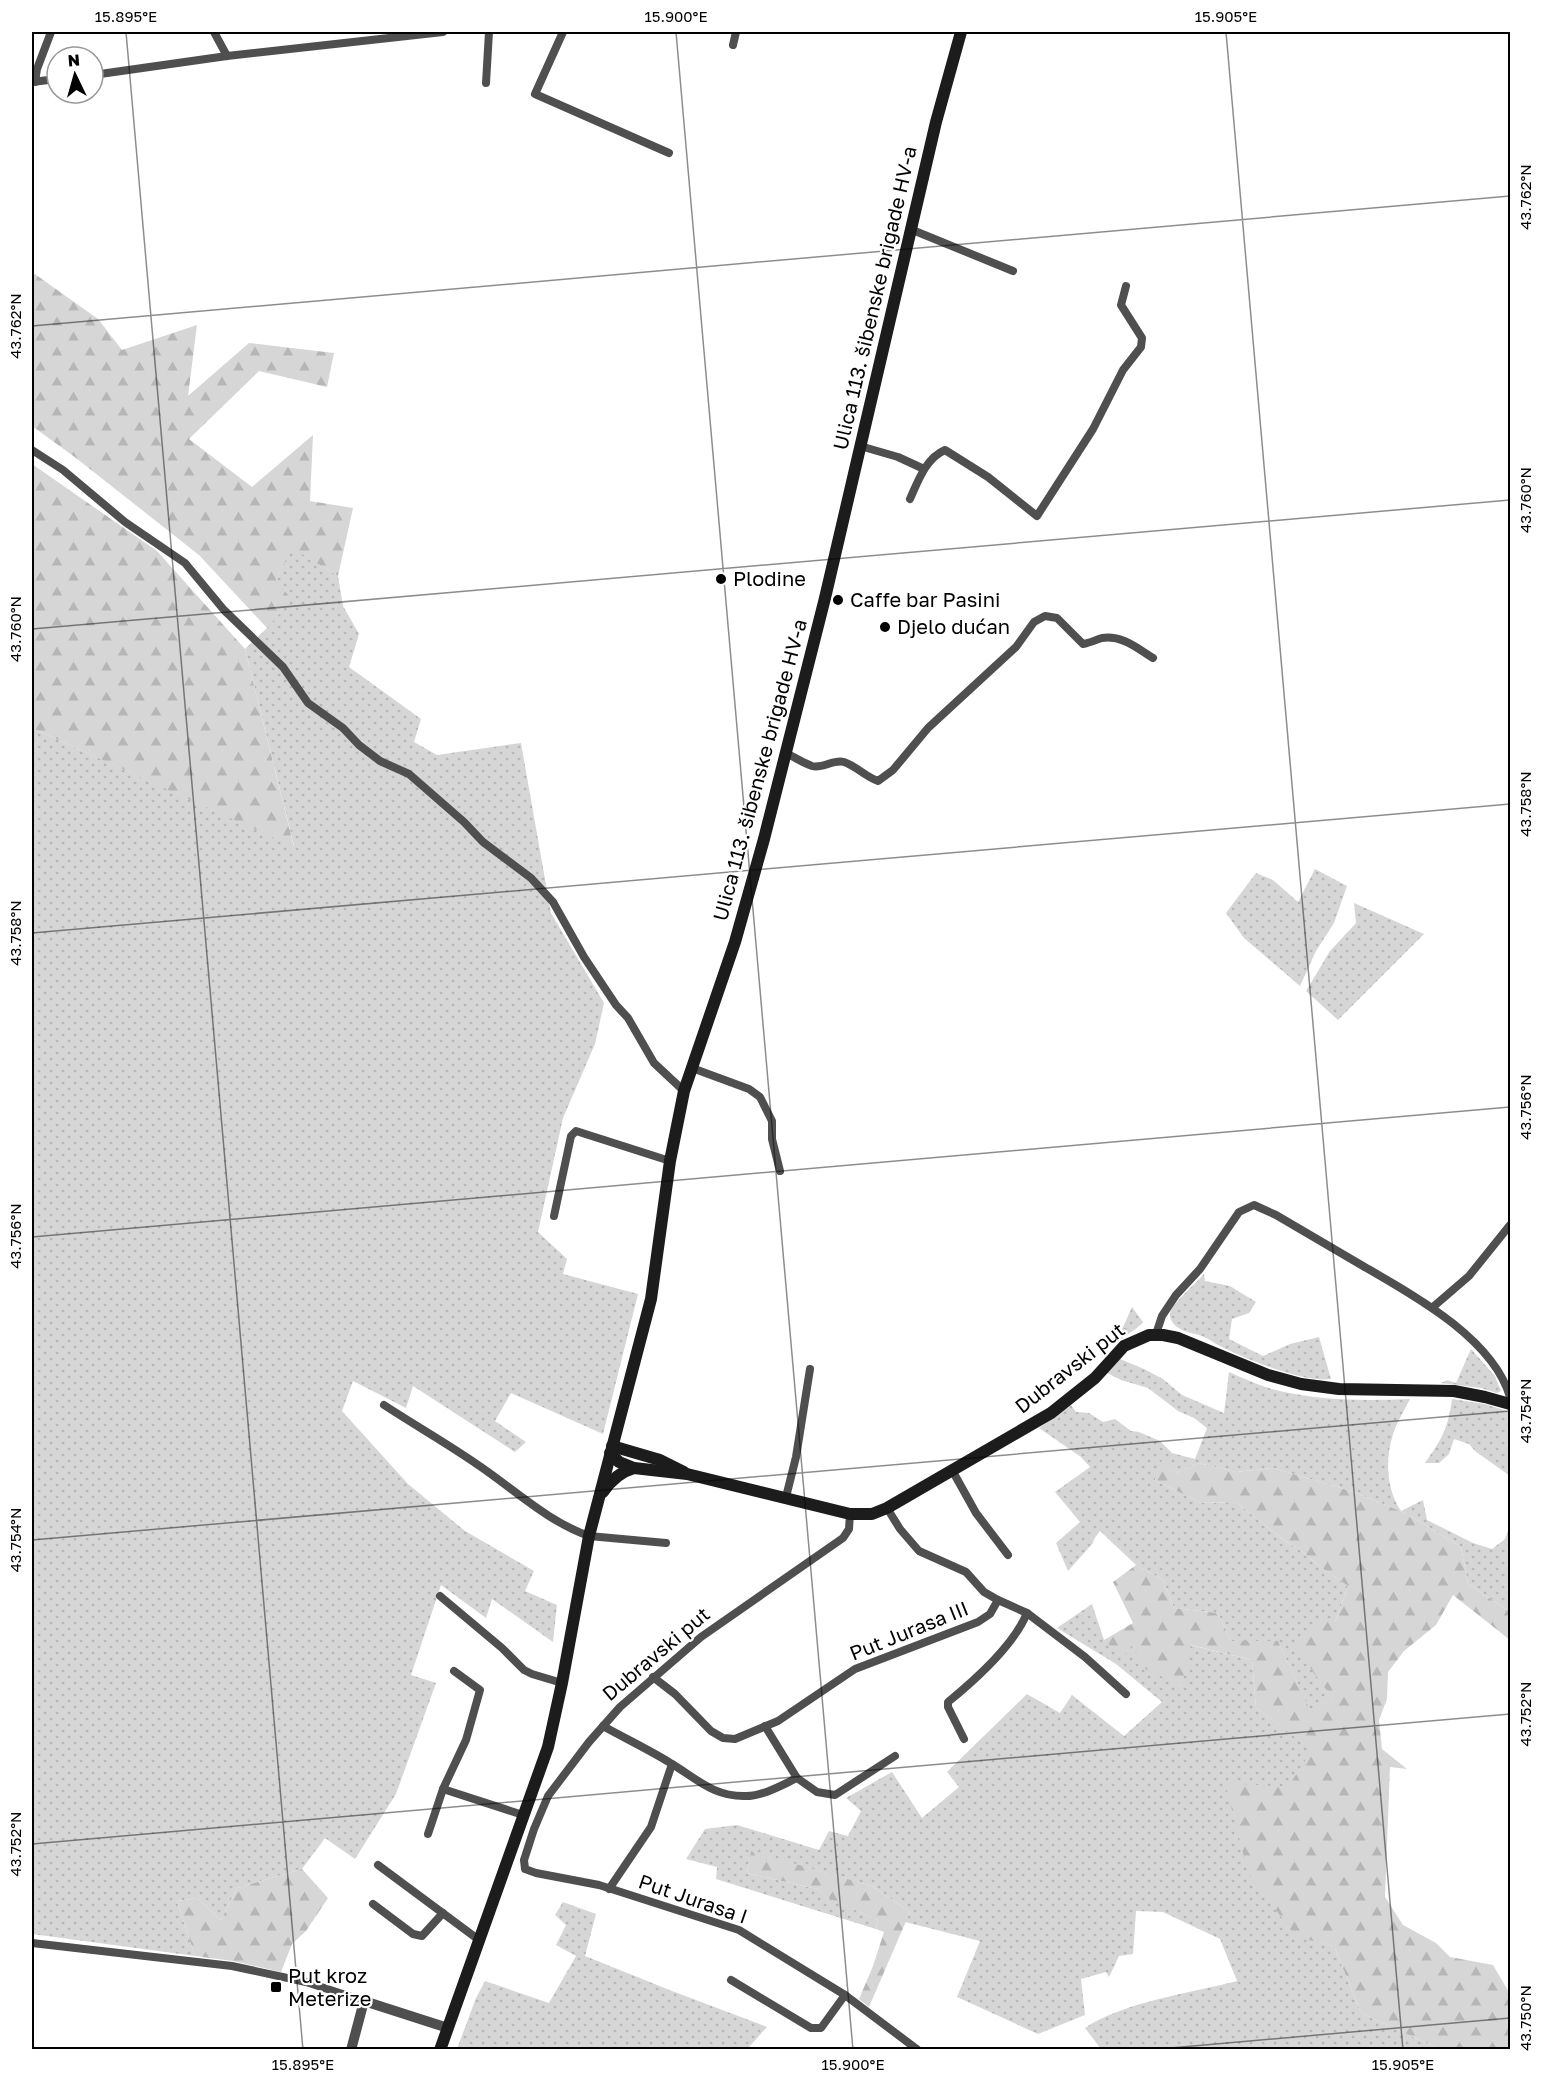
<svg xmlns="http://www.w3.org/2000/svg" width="1542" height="2081" font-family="'Golos Text',sans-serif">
<defs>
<pattern id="grass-dots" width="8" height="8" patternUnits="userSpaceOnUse" patternTransform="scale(1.5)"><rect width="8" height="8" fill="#d6d6d6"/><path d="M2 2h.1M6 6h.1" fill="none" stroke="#b6b6b6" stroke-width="1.8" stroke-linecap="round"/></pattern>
<pattern id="forest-firs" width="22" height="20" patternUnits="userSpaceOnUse" patternTransform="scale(1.5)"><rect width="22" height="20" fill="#d6d6d6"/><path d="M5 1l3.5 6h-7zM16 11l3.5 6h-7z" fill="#b6b6b6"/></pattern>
</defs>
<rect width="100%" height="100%" fill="#fff"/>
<!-- grass -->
<g fill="url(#grass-dots)">
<path d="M292 547 338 576 343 606 359 634 349 667 421 719 414 742 437 755 521 743 551 913 604 1003 595 1044 563 1118 538 1232 567 1259 563 1274 638 1294 603 1434 511 1393 495 1421 526 1442 515 1452 413 1386 406 1408 353 1381 342 1411 408 1484 465 1531 534 1571 525 1591 557 1605 553 1642 492 1599 486 1618 441 1585 411 1675 436 1683 396 1794 355 1859 325 1838 302 1869 237 1888 221 1920 197 1898 177 1901 195 1956 32 1934V728L294 846 245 649 267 628 276 580Z"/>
<path d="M1315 869 1347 886 1334 923 1316 951 1300 986 1244 938 1226 913 1256 873 1273 880 1298 902Z"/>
<path d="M1354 903 1424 934 1338 1020 1306 991 1330 951 1356 923Z"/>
<path d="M1204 1274 1205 1281 1230 1286 1256 1302 1249 1313 1232 1319 1229 1339 1263 1356 1290 1344 1319 1337 1331 1379C1305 1383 1245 1359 1220 1346 1215 1344 1210 1339 1204 1337 1193 1332 1173 1332 1170 1316 1168 1306 1198 1282 1204 1274Z"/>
<path d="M1132 1307 1143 1322C1138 1329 1123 1336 1115 1345Z"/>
<path d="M1471 1349 1495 1376 1501 1391 1497 1393 1481 1388 1441 1383 1447 1380 1456 1383Z"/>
<path d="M1120 1359 1144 1369 1163 1379 1182 1395 1224 1413 1229 1372C1243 1378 1258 1385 1272 1389 1318 1401 1364 1401 1410 1399 1404 1411 1395 1425 1392 1438 1385 1461 1387 1491 1401 1511L1423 1500 1427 1520 1473 1543 1492 1549 1505 1539 1510 1525V1612L1468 1584 1461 1547 1405 1513 1351 1491 1273 1468 1236 1472 1199 1463 1176 1473 1162 1461 1155 1480 1201 1503 1236 1502 1285 1541 1298 1548 1322 1568 1348 1586 1335 1622 1332 1697 1312 1716 1278 1641H1231L1218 1613 1174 1608 1163 1580 1136 1565 1100 1531 1094 1539 1093 1543 1068 1571 1056 1543 1080 1522 1055 1492 1090 1467 1081 1457 1039 1428 1071 1405 1076 1412 1089 1413 1103 1422 1115 1419 1131 1431 1139 1432 1160 1441 1172 1453 1195 1459 1207 1428 1194 1418 1178 1411 1148 1388 1121 1380 1107 1373Z"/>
<path d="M1452 1399 1485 1404 1510 1412V1476L1475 1451 1469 1444 1454 1439 1449 1454 1439 1463H1425C1442 1439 1448 1429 1452 1399Z"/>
<path d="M1092 1604 1104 1640 1134 1643 1181 1686 1190 1645 1252 1660 1256 1708 1313 1750 1289 1787 1296 1936 1334 1946 1361 2013 1439 2049H1101L1085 2028C1123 2002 1191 1993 1237 1981L1220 1939 1163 1912 1136 1911 1133 1954 1119 1956 1109 1977 1106 1972 1081 1979 1085 2015 1038 2034 957 1997 980 1941 905 1922 910 1912 872 1886 751 1852 747 1873 817 1889 831 1899 878 1920 876 1929 716 1879 717 1867 686 1859 705 1829 737 1825 819 1850 829 1831 848 1836 861 1811 846 1798 892 1772 922 1818 959 1787 947 1772 1027 1694 1060 1713 1072 1695 1124 1736 1162 1702 1116 1664 1057 1628Z"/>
<path d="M563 1902 596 1914 585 1956 672 1991 767 2027 749 2047 756 2049H457L476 1998 485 1981 549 2003 576 1956 556 1945 566 1925 555 1915Z"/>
</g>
<!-- forest -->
<g fill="url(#forest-firs)">
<path d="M32 272 98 319 122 350 197 325 188 396 249 343 334 353 327 387 259 371 189 439 252 487 313 435 310 501 353 508 338 576 292 548 276 580 292 600 267 628 199 555 76 458 32 426Z"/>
<path d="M32 464 157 551 245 649 294 847 32 728Z"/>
<path d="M1162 1460 1176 1473 1199 1463 1236 1472 1273 1468 1351 1491 1405 1513 1461 1547 1468 1584 1510 1612V1640L1453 1595 1436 1625 1404 1651 1388 1672 1387 1699 1379 1720 1382 1749 1407 1769 1390 1767 1385 1897 1403 1925 1436 1943 1450 1957 1493 1965 1510 1994V2049H1439L1361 2013 1334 1946 1296 1937 1248 1872 1225 1783 1288 1787 1312 1750 1256 1708 1252 1660 1191 1645 1182 1686 1139 1666 1134 1643 1123 1657 1104 1640 1133 1623 1113 1582 1136 1565 1163 1580 1174 1608 1218 1613 1231 1641H1278L1312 1715 1332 1697 1296 1649 1318 1621 1335 1622 1348 1586 1322 1568 1298 1548 1285 1541 1236 1502 1201 1503 1155 1480Z"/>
<path d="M751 1851 872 1886 910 1912 869 2007 859 1999 873 1966 884 1932 876 1929 878 1920 830 1899 817 1889 747 1873Z"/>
<path d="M302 1869 328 1898 306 1931 292 1944 281 1972 233 1961 195 1956 177 1901 197 1898 221 1920 237 1888Z"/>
</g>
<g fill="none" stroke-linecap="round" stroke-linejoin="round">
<!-- minor -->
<g stroke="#4f4f4f" stroke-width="8">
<path d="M214 32 227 56"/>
<path d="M563 32 535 94 669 153"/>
<path d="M733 45 736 32"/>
<path d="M93 75 227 56 443 32"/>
<path d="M32 82 57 79"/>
<path d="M35 82 37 69 51 32"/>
<path d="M486 83 489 32"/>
<path d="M910 229 1013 271"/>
<path d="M860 446 898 457 924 469"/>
<path d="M32 450 63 470 125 522 185 563 224 610 283 667 308 703 343 728 359 745 380 761 409 774 464 822 483 842 531 878 553 902 584 957 616 1005 628 1018 654 1063 684 1091"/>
<path d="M910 499C918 481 926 458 945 450L988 477 1037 516 1093 429 1123 370 1141 347 1142 338 1121 305 1126 286"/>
<path d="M786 753C794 757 803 763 812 766 823 769 833 759 844 762 856 766 866 777 878 781L893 770 928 728 1016 647 1034 622 1045 616 1057 618 1083 644C1090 643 1095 640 1102 638 1122 635 1137 648 1153 658"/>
<path d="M692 1068 749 1089 760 1097 772 1121V1139L780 1171"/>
<path d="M554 1216 571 1136 576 1131 670 1161"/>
<path d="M1433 1307 1469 1276 1510 1225"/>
<path d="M1156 1334 1162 1316 1176 1295 1200 1269 1239 1212 1254 1205 1276 1215C1305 1232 1334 1249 1363 1266 1413 1295 1493 1338 1510 1397"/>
<path d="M384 1405C416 1426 450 1445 481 1467 516 1491 549 1522 589 1536L666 1543"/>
<path d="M952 1470 976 1513 1008 1555"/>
<path d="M786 1497 796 1457 810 1369"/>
<path d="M850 1514 849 1529 843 1538 701 1637 620 1707 589 1742 548 1796 534 1829 524 1860 525 1869 536 1873 599 1885 739 1930 845 1995 918 2050"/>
<path d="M440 1596 502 1648 524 1670 532 1674 562 1683"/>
<path d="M998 1600 1027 1613 1085 1657 1126 1694"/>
<path d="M653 1677 675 1694 711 1731 723 1738 735 1739 778 1721 855 1669 978 1622 990 1614 998 1600 984 1592 966 1572 919 1551 900 1529 887 1508"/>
<path d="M603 1726C626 1739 650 1750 672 1764 697 1779 714 1797 746 1796 763 1796 782 1785 797 1778"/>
<path d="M765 1726 797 1778 817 1792 835 1795 895 1756"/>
<path d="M964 1739 948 1707V1702C975 1680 1014 1645 1027 1613"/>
<path d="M443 1789 523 1815"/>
<path d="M428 1834 443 1789 466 1740 480 1690 454 1671"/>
<path d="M378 1865 479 1940"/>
<path d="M609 1889 651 1827 672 1764"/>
<path d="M373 1904 413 1934 422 1936 443 1913"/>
<path d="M32 1943 232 1966 306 1982 364 2001"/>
<path d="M731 1980 811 2028H821L845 1995"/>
</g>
<!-- tertiary -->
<path stroke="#4f4f4f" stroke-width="10" d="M351 2050 364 2001 448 2028"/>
<!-- secondary -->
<g stroke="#1c1c1c" stroke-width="12">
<path d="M612 1446 660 1460 684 1472"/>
<path d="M610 1453 619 1462 634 1468 687 1474 850 1514H872L887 1508 1051 1413 1095 1378 1124 1346 1149 1335H1163L1178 1338 1268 1375 1301 1384 1339 1389 1454 1391 1485 1397 1510 1404"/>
<path d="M603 1492C611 1480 620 1472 634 1468"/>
<path d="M440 2050 548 1747 562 1683 589 1536 651 1299 670 1161 684 1091 735 942 764 839 825 598 936 122 961 32"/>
</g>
</g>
<!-- ticks -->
<path fill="none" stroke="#000" stroke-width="1.5" stroke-opacity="0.45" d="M126 32 303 2050M676 32 853 2050M1226 32 1403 2050M32 326 1510 196M32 629 1510 500M32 933 1510 804M32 1237 1510 1107M32 1540 1510 1411M32 1844 1510 1714M1148 2050 1510 2018"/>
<!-- markers -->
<g fill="#000" stroke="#fff" stroke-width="2">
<circle cx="721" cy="579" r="6"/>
<circle cx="838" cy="600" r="6"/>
<circle cx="885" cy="627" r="6"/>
<rect x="270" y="1981" width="12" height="12" rx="3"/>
</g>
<g text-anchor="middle" stroke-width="4.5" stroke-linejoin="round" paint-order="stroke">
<!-- street labels -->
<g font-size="20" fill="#000" stroke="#fff">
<text transform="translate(875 298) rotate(-77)" y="7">Ulica 113. šibenske brigade HV-a</text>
<text transform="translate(760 770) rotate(-75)" y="7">Ulica 113. šibenske brigade HV-a</text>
<text transform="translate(1070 1368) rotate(-38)" y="7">Dubravski put</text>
<text transform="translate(909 1631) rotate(-22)" y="7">Put Jurasa III</text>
<text transform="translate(656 1654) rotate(-40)" y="7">Dubravski put</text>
<text transform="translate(693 1899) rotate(19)" y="7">Put Jurasa I</text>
</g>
<!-- poi labels -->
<g font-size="20" fill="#000" stroke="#fff" text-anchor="start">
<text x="733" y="586">Plodine</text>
<text x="850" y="607">Caffe bar Pasini</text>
<text x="897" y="634">Djelo dućan</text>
<text x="288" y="1983">Put kroz<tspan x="288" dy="23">Meterize</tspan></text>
</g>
</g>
<!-- border -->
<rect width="1542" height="2081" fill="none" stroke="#ffffff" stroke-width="66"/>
<!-- north arrow -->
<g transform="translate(75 75) rotate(355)"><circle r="28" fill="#ffffff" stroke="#999999" stroke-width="1.5"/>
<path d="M0-4.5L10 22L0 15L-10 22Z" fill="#000000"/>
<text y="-9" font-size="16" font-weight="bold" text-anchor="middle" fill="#000000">N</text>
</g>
<rect x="33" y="33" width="1476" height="2015" fill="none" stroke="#000" stroke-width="2"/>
<g font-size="15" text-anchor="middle" fill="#000">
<text x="126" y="22">15.895°E</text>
<text x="676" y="22">15.900°E</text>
<text x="1226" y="22">15.905°E</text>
<text transform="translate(1526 197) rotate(-90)" y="5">43.762°N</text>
<text transform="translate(16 326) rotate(-90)" y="5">43.762°N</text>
<text transform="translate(1526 500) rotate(-90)" y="5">43.760°N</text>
<text transform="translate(16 629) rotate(-90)" y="5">43.760°N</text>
<text transform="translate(1526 804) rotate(-90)" y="5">43.758°N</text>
<text transform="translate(16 933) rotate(-90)" y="5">43.758°N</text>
<text transform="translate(1526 1107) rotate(-90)" y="5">43.756°N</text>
<text transform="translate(16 1236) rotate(-90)" y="5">43.756°N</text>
<text transform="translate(1526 1411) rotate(-90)" y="5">43.754°N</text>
<text transform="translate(16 1540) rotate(-90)" y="5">43.754°N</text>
<text transform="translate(1526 1714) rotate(-90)" y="5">43.752°N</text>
<text transform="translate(16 1844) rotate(-90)" y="5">43.752°N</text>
<text transform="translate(1526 2018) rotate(-90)" y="5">43.750°N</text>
<text x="303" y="2070">15.895°E</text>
<text x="853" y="2070">15.900°E</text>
<text x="1403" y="2070">15.905°E</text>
</g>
</svg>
